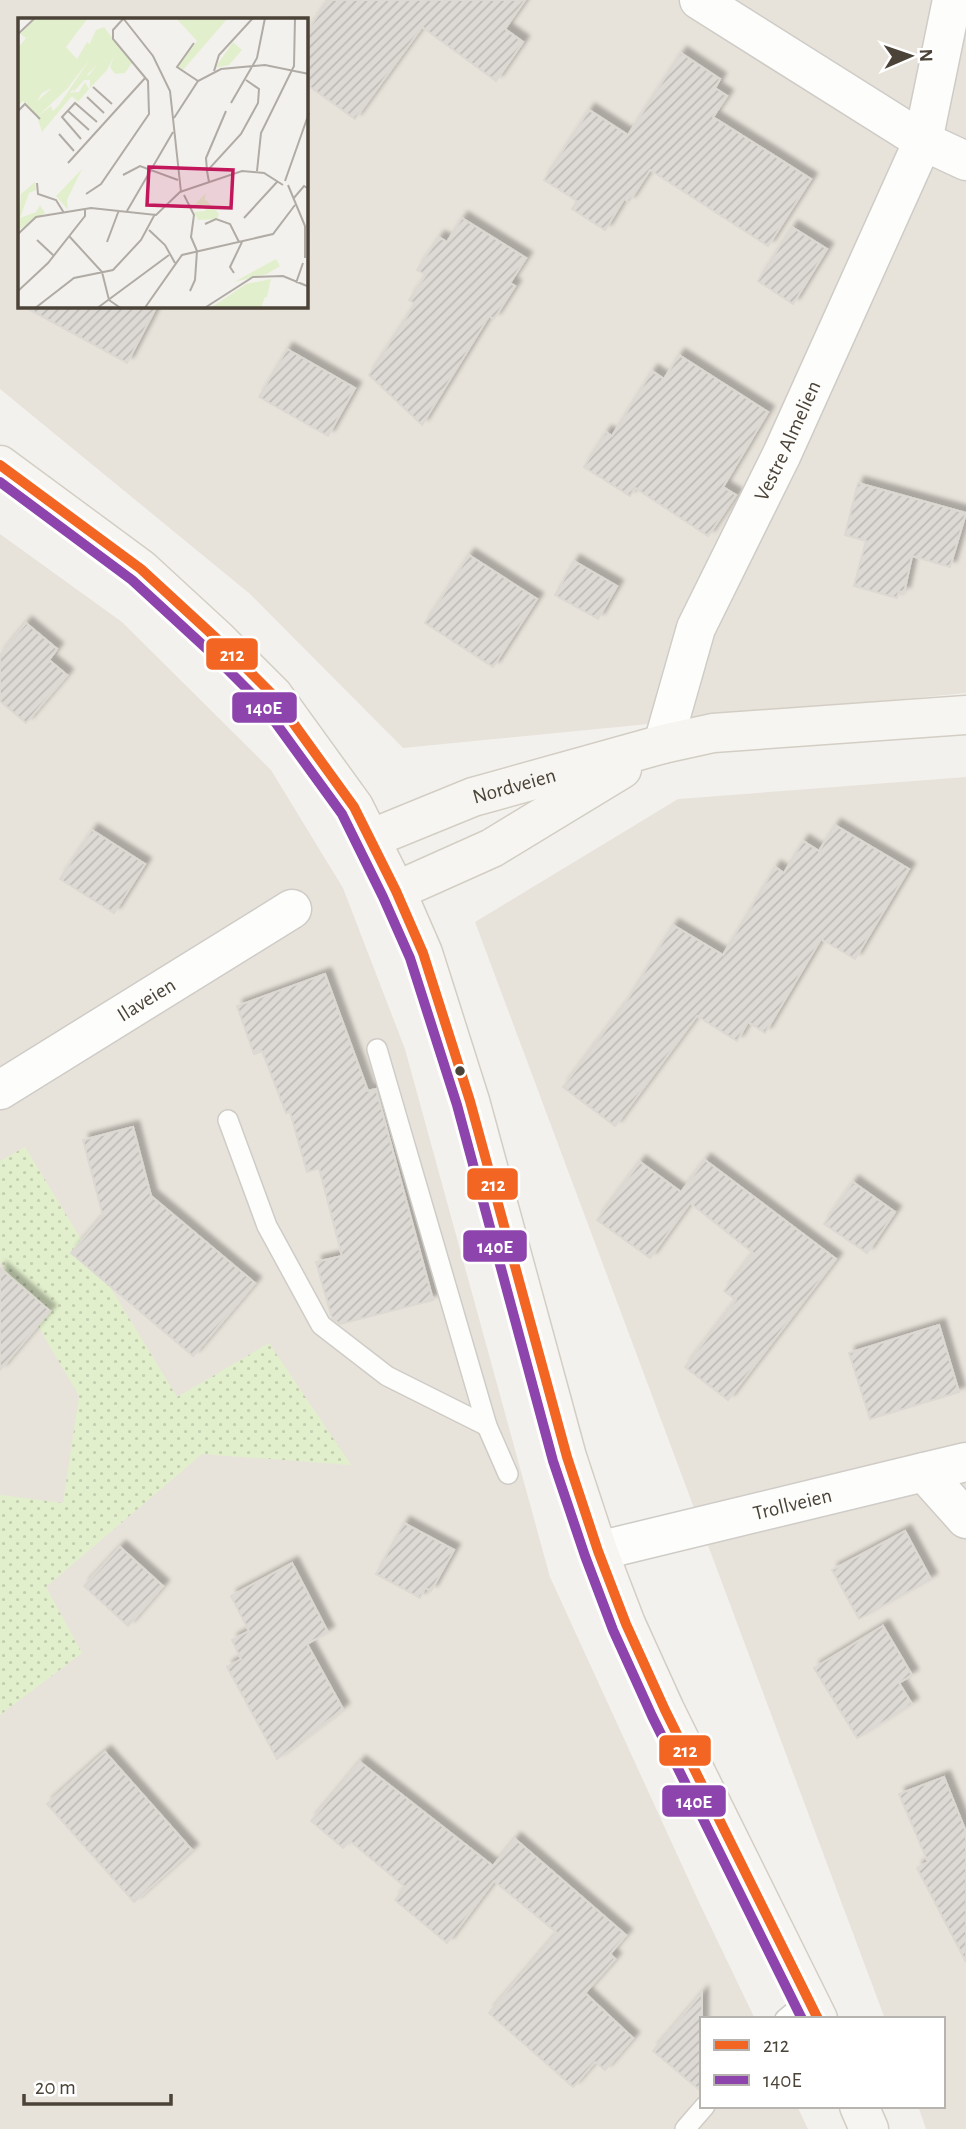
<svg xmlns="http://www.w3.org/2000/svg" width="966" height="2129" font-family="'Alegreya Sans',sans-serif">
<defs>
<pattern id="grass-dots" width="8" height="8" patternUnits="userSpaceOnUse" patternTransform="scale(1.75)"><rect width="8" height="8" fill="#e2efcc"/><path d="M2 2h.1M6 6h.1" fill="none" stroke="#c3ceb0" stroke-width="1.8" stroke-linecap="round"/></pattern>
<pattern id="building-hatch" width="6" height="6" patternUnits="userSpaceOnUse" patternTransform="scale(1.75)"><rect width="6" height="6" fill="#dddad5"/><path d="M-1 1l2-2M0 6l6-6M5 7l2-2" fill="none" stroke="#bfbcb7"/></pattern>
<filter id="shadow"><feDropShadow dx="6" dy="-6" stdDeviation="2" flood-color="#0004"/></filter>
</defs>
<rect width="100%" height="100%" fill="#f3f1ed"/>
<!-- residential -->
<g fill="#e8e3da" fill-rule="evenodd">
<path d="M0 0H966V693L403 748 250 594 0 389ZM19 19H306V306H19Z"/>
<path d="M0 534 122 622 271 770 343 888 405 1049 550 1577 698 1900 755 2019H702V2106H797L808 2129H0Z"/>
<path d="M966 777V2129H926L918 2106H943V2019H885L475 922 678 799Z"/>
</g>
<!-- grass -->
<path fill="url(#grass-dots)" d="M25 1147 177 1397 269 1343 351 1465 202 1454 46 1587 82 1653 0 1715V1495L63 1503 79 1396 0 1261V1161Z"/>
<!-- building -->
<g fill="url(#building-hatch)" stroke="#dcd8d2" stroke-width="2" filter="url(#shadow)">
<path d="M328 0H525L505 29 523 42 496 81 422 27 355 119 306 84V33Z"/>
<path d="M681 53 720 79 715 88 727 96 713 117 811 179 768 246 650 170 629 202 624 199 605 230 572 209 577 201 544 180 589 110 628 135Z"/>
<path d="M462 218 526 258 510 283 515 286 494 319 489 316 422 425 369 375 415 304 409 300 426 275 417 270 439 237 447 242Z"/>
<path d="M792 227 827 249 793 304 758 281Z"/>
<path d="M23 306H157L127 363Z"/>
<path d="M287 349 355 388 328 436 259 397Z"/>
<path d="M679 355 768 412 723 487 736 495 708 536 635 488 630 496 584 467 606 432 612 436 652 371 664 379Z"/>
<path d="M858 483 966 513 950 567 912 556 904 593 899 591 897 598 854 586 866 541 845 535Z"/>
<path d="M469 555 537 599 493 667 425 623Z"/>
<path d="M574 561 617 586 598 619 555 595Z"/>
<path d="M26 623 57 649 49 660 67 675 26 723 0 701V655Z"/>
<path d="M835 825 909 869 855 959 821 939 765 1033 748 1022 737 1041 697 1016 615 1126 563 1087 625 1004 673 925 723 955 775 867 784 873 803 841 819 851Z"/>
<path d="M92 830 145 864 114 913 60 879Z"/>
<path d="M325 974 368 1091 376 1089 433 1300 340 1324 332 1318 316 1262 342 1256 319 1168 307 1172 290 1112 286 1113 262 1051 254 1054 237 1006Z"/>
<path d="M133 1127 151 1196 255 1283 193 1356 71 1253 103 1216 83 1140Z"/>
<path d="M705 1160 836 1259 728 1400 685 1367 736 1300 724 1291 753 1253 690 1203 650 1258 597 1220 640 1162 681 1192Z"/>
<path d="M853 1182 895 1212 867 1253 824 1224Z"/>
<path d="M0 1268 50 1311 0 1370Z"/>
<path d="M939 1325 959 1392 870 1419 849 1353Z"/>
<path d="M404 1523 454 1550 431 1591 425 1588 420 1598 376 1574Z"/>
<path d="M905 1531 931 1579 859 1619 832 1570Z"/>
<path d="M120 1547 163 1586 128 1626 84 1586Z"/>
<path d="M292 1563 328 1632 307 1644 343 1709 277 1759 227 1667 241 1659 232 1640 249 1631 231 1596Z"/>
<path d="M883 1626 912 1675 899 1683 912 1704 857 1738 814 1668Z"/>
<path d="M105 1752 192 1850 134 1902 47 1804Z"/>
<path d="M360 1762 493 1866 515 1839 626 1935 610 1954 615 1959 585 1993 633 2038 605 2070 595 2062 573 2087 489 2013 557 1933 494 1881 447 1943 395 1900 405 1887 350 1841 343 1848 311 1821Z"/>
<path d="M944 1777 966 1832V1962L917 1868 928 1862 899 1794Z"/>
<path d="M702 1993V2092L653 2051Z"/>
</g>
<g fill="none" stroke-linecap="round" stroke-linejoin="round">
<!-- lane casing -->
<g stroke="#cfccc7" stroke-width="22">
<g id="lane">
<path d="M377 1049 487 1426 508 1474"/>
<path d="M228 1120 267 1226 321 1325 387 1376 487 1426"/>
<path d="M785 2019 809 1999"/>
<path d="M685 2129 705 2106"/>
</g>
</g>
<!-- street casing -->
<g stroke="#cfccc7" stroke-width="41">
<g id="street">
<path d="M699 0 923 141 966 161"/>
<path id="s1" d="M663 744 696 628 782 454 923 141 952 0"/>
<path id="s2" d="M0 1090 292 909"/>
<path d="M924 1472 966 1462"/>
<path id="s3" d="M598 1551 924 1472 966 1519"/>
</g>
</g>
<!-- secondary casing -->
<g stroke="#d3cec4" stroke-width="41">
<g id="secondary">
<path d="M0 465 141 569 217 639 273 695 354 807 396 891 423 953 470 1101 567 1457 598 1551 626 1624 665 1710 818 2019"/>
<path id="s4" d="M370 839 473 797 663 744 713 733 966 715"/>
<path d="M396 891 492 848 622 769"/>
<path d="M859 2106 869 2129"/>
</g>
</g>
<!-- lane -->
<use href="#lane" stroke="#fdfdfc" stroke-width="19"/>
<!-- street -->
<use href="#street" stroke="#fdfdfc" stroke-width="38"/>
<!-- secondary -->
<use href="#secondary" stroke="#f7f5f1" stroke-width="38"/>
<!-- bus-1 casing -->
<g stroke="#fff" stroke-width="16">
<path id="bus-1" d="M0 465 141 569 217 639 273 695 354 807 396 891 423 953 470 1101 567 1457 598 1551 626 1624 665 1710 818 2019"/>
</g>
<!-- bus-2 casing -->
<g stroke="#fff" stroke-width="16">
<path id="bus-2" d="M0 482 132 580 207 649 262 704 342 814 383 897 410 958 457 1105 553 1461 585 1556 613 1630 652 1716 802 2019"/>
</g>
<!-- bus-1 -->
<use href="#bus-1" stroke="#f26522" stroke-width="10"/>
<!-- bus-2 -->
<use href="#bus-2" stroke="#8e44ad" stroke-width="10"/>
</g>
<!-- markers -->
<circle fill="#4b4337" stroke="#fff" stroke-width="2.5" cx="460" cy="1071" r="6"/>
<g text-anchor="middle" stroke-width="5" stroke-linejoin="round" paint-order="stroke">
<!-- street labels -->
<g font-size="21" fill="#4b4337" stroke="#fff">
<text dy="7" stroke="none"><textPath href="#s1" startOffset="329">Vestre Almelien</textPath></text>
<text dy="7" stroke="none"><textPath href="#s4" startOffset="154">Nordveien</textPath></text>
<text dy="7" stroke="none"><textPath href="#s2" startOffset="172">Ilaveien</textPath></text>
<text dy="7" stroke="none"><textPath href="#s3" startOffset="200">Trollveien</textPath></text>
</g>
</g>
<!-- overview -->
<g transform="translate(18 18)">
<rect width="290" height="290" fill="#f3f1ed"/>
<path d="M17 164 18 172 11 175 2 200 18 194 22 187 27 195 0 212 3 176ZM188 175 187 181 201 196 199 201 180 202 176 194 187 193 189 187 175 188Z" fill="#e2efcc"/>
<path d="M19 0H70L48 29 59 41 69 24 74 28 72 41 49 71 19 99 11 90 34 70 0 80V30L8 20 2 16ZM85 38H96L89 52 72 70V62H66L54 76 61 60 71 57ZM64 151 49 182 50 192 38 178ZM258 241 262 248 249 256 216 264ZM248 276 243 290H224L220 286 222 281Z" fill="#e2efcc"/>
<path d="M86 9 114 45 107 55 97 56 92 49 96 38H87L52 75 61 74 67 64 71 71 60 84 54 78 24 114 19 99 33 88 35 93 41 87 72 41V25L78 12ZM215 24 224 32 211 47 197 50ZM24 56 34 70 24 75 14 91 5 83 0 88 2 76ZM253 261 249 279 222 281 224 290 191 291 228 266Z" fill="#e2efcc"/>
<path d="M210 0 165 52 160 48 179 23 158 0Z" fill="#e2efcc"/>
<path fill="none" stroke="#b0aba4" stroke-width="2" d="M105 0 135 38 152 73 163 174M0 16 17 0M176 25 159 49 180 63M196 53 201 37 235 0M75 69 94 86M69 79 86 95M213 85 239 40 247 0M0 93 7 86 22 101M50 93 71 112M156 100 180 63 203 51 247 47 291 56M41 116 56 133M63 121 44 99 57 85 79 104M50 145 128 59M189 153 188 140 208 93M239 153 243 115 276 48 277 0M105 157 122 148 160 162M267 163 291 95M191 164 189 153 223 116 240 85 241 71 228 62M19 165 20 176 38 182 46 195M270 167 287 208V240M68 176 83 166 131 96 130 63 95 21V12L105 1M166 177 176 197 173 219 179 233 177 262 172 273M275 181 286 168 291 171M109 193 155 114M226 200 259 164M187 206 198 201 212 206 221 224M131 212 147 227 157 245M0 216 18 199 73 190 138 197 162 174 224 153 246 155 265 167M51 218 84 254 91 282 104 291M19 222 35 237M89 224 101 192M216 255 212 249 224 224M278 265 285 245M0 273 30 245 67 198V191M16 291 56 260 95 252 123 222 137 196M78 291 151 237M126 291 164 237 255 216 277 187M185 291 235 259 265 258 289 268"/>
<path fill="#c2185b" fill-opacity="0.15" stroke="#c2185b" stroke-width="3.5" d="M131 149 215 152 213 190 129 187Z"/>
<rect width="290" height="290" fill="none" stroke="#4b4337" stroke-width="3.5"/>
</g>
<g stroke="#fff" stroke-width="2.5">
<rect x="205" y="637" width="54" height="34" rx="7" fill="#f26522"/>
<rect x="231" y="691" width="67" height="33" rx="7" fill="#8e44ad"/>
<rect x="466" y="1167" width="53" height="34" rx="7" fill="#f26522"/>
<rect x="462" y="1229" width="66" height="34" rx="7" fill="#8e44ad"/>
<rect x="658" y="1734" width="54" height="33" rx="7" fill="#f26522"/>
<rect x="661" y="1784" width="66" height="34" rx="7" fill="#8e44ad"/>
</g>
<g font-size="19" text-anchor="middle" font-weight="bold" fill="#fff">
<text x="232" y="661">212</text>
<text x="264" y="714">140E</text>
<text x="493" y="1191">212</text>
<text x="495" y="1253">140E</text>
<text x="685" y="1757">212</text>
<text x="694" y="1808">140E</text>
</g>
<!-- legend -->
<rect x="700" y="2017" width="245" height="91" fill="#ffffff" stroke="#b7b4af" stroke-width="2"/>
<rect x="714" y="2040" width="35" height="10" fill="#f26522" stroke="#b7b4af" stroke-width="2"/>
<text x="763" y="2052" font-size="21" fill="#4b4337">212</text>
<rect x="714" y="2075" width="35" height="10" fill="#8e44ad" stroke="#b7b4af" stroke-width="2"/>
<text x="763" y="2087" font-size="21" fill="#4b4337">140E</text>
<!-- north arrow -->
<g transform="translate(910 56) rotate(88)" stroke="#ffffff" stroke-width="5" paint-order="stroke">
<path d="M0-5L12 26L0 18L-12 26Z" fill="#4b4337"/>
<text y="-10" font-size="19" font-weight="bold" text-anchor="middle" fill="#4b4337">N</text>
</g>
<!-- scale -->
<path d="M24 2094v10h147v-10" fill="none" stroke="#4b4337" stroke-width="3.5"/>
<text x="35" y="2094" font-size="21" fill="#4b4337" stroke="#ffffff" stroke-width="5" paint-order="stroke">20 m</text>
</svg>
